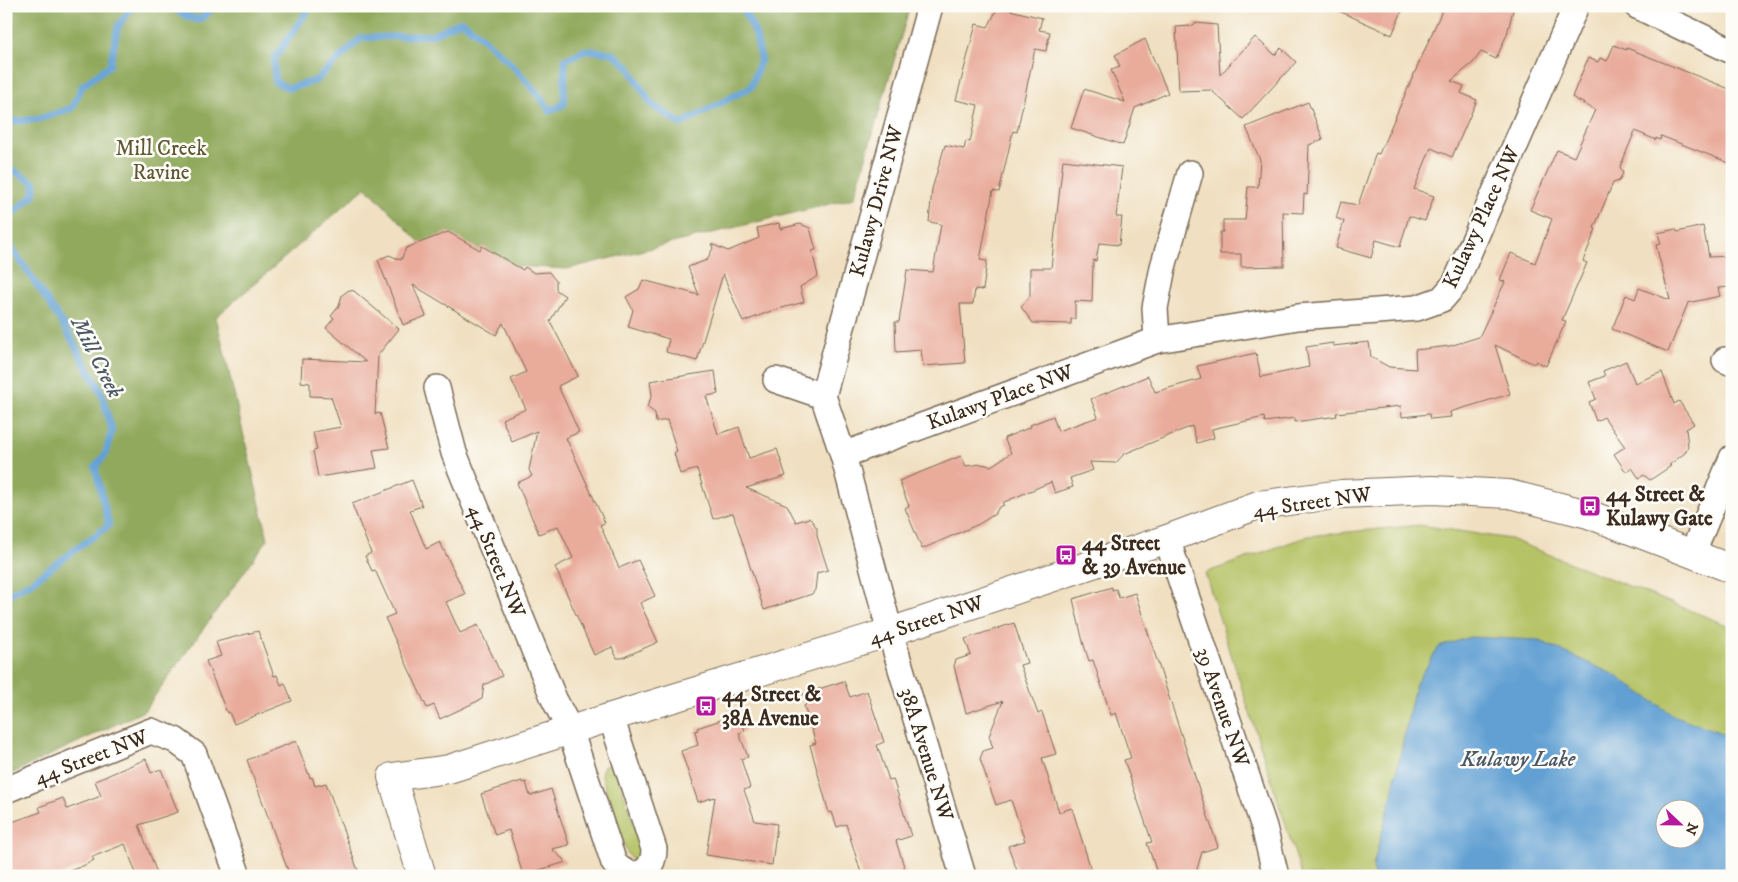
<svg xmlns="http://www.w3.org/2000/svg" width="1738" height="882" font-family="'IM FELL DW Pica',serif">
<rect width="100%" height="100%" fill="#fdfcf7"/>
<filter id="ink" filterUnits="userSpaceOnUse"><feTurbulence type="fractalNoise" baseFrequency=".02" numOctaves="2"/><feDisplacementMap in="SourceGraphic" scale="10" xChannelSelector="R" yChannelSelector="G"/><feConvolveMatrix kernelMatrix="1 2 1 2 8 2 1 2 1" color-interpolation-filters="sRGB"/></filter>
<filter id="wash" filterUnits="userSpaceOnUse"><feTurbulence type="fractalNoise" baseFrequency=".0096" numOctaves="4" result="noise"/><feDisplacementMap in="SourceGraphic" scale="20" xChannelSelector="R" yChannelSelector="G"/><feGaussianBlur stdDeviation="1.12" result="paint"/><feColorMatrix in="noise" values="0 0 0 0 0 0 0 0 0 0 0 0 0 0 0 0 0 1.4 0 .05"/><feComposite in="paint" operator="in"/></filter>
<g filter="url(#wash)">
<rect width="100%" height="100%" fill="#f0e0c1"/>
<!-- green -->
<g fill="#b5c366" stroke="#787642" fill-rule="evenodd">
<path d="M1420 525 1510 539 1732 627V876H1302L1205 573 1308 536ZM1666 810H1696V840H1666Z"/>
<path d="M609 764 615 767 642 848V853L636 858H631L627 853 601 774 603 767Z"/>
</g>
<!-- forest -->
<path fill="#90a95b" stroke="#666a3c" d="M6 6H910L854 198 567 269 439 262 366 187 216 317 268 539 144 711 6 776Z"/>
<!-- water -->
<path fill="#62a0d3" stroke="#4e6578" fill-rule="evenodd" d="M1470 637 1538 640 1615 675 1673 715 1732 737V876H1374L1373 865 1390 803 1415 685 1439 647ZM1666 810H1696V840H1666Z"/>
<g fill="none" stroke-linecap="round" stroke-linejoin="round">
<!-- stream -->
<g stroke="#62a0d3" stroke-width="7">
<path d="M170 6 188 17 199 20 210 11 211 6"/>
<path d="M311 6 274 59 275 82 289 88 315 81 361 38 431 35 462 21C496 49 525 74 550 111L564 104 565 60 585 50 612 53 628 66 651 104 681 124 751 87 761 59 755 32 741 6"/>
<path d="M6 122 39 119 72 108 82 86 110 65 118 26 133 6"/>
<path d="M6 166 35 183 33 196 6 219"/>
<path d="M6 239 64 326 101 392 112 430 105 455 95 467 109 525 30 583 6 595"/>
</g>
</g>
<g id="blocks">
<!-- building -->
<g fill="#e9ac9b">
<path d="M1328 6H1404L1392 35Z"/>
<path d="M1444 6H1514L1507 34 1496 59 1481 52 1473 63 1451 81 1464 86 1461 93 1477 100 1452 157 1431 148 1414 189 1434 196 1425 221 1409 216 1400 247 1376 240 1371 258 1336 248 1344 221 1336 218 1341 202 1358 205 1376 153 1379 154Z"/>
<path d="M998 7 1042 18 1039 30 1050 32 1046 51 1035 49 1017 132 1013 131 999 192 993 191 980 260 987 261 983 290 975 289 973 304H960L965 363 923 366 921 350 896 352 895 322H899L907 270 933 272 941 224 929 222 932 189 945 145 964 149 966 141 970 142 978 105 956 100 976 24 988 27Z"/>
<path d="M1196 23 1217 25 1220 75 1255 37 1275 55 1281 48 1296 62 1243 119 1211 90 1179 91 1176 27 1191 26Z"/>
<path d="M1145 39 1168 93 1135 108 1123 145 1071 128 1084 89 1125 102 1111 70 1120 67 1115 55Z"/>
<path d="M1614 45 1626 50 1627 48 1732 90V164L1661 136 1660 140 1656 138V140L1635 131 1620 167 1623 173 1619 181 1613 183 1594 228 1596 229 1583 261 1587 263 1562 320 1566 321 1546 366 1536 361 1534 364 1495 345 1510 394 1450 412 1451 417 1430 419 1429 414 1402 417 1401 406 1336 413 1337 416 1295 422V418L1265 422 1264 417 1212 429 1214 438 1197 443 1192 426 1124 454 1116 463 1090 462 1093 470 1070 478 1073 487 1055 493 1051 482 1002 503 1004 505 999 507 995 514 979 524 922 549 905 508 909 506 899 481 961 456 966 466 981 464 991 466 1011 453 1004 438 1031 427 1030 425 1053 416 1058 431 1098 417 1091 399 1148 376 1155 392 1201 379 1197 366 1256 353 1261 377 1309 367 1306 347 1333 343V346L1369 342 1371 357 1389 367 1416 369 1415 350 1450 346 1479 337 1505 282 1500 280 1511 253 1535 263 1552 219 1530 210 1557 150 1574 157 1595 110 1572 97 1588 58 1598 62 1600 58 1607 61Z"/>
<path d="M1308 102 1323 139 1309 145 1307 195 1304 194 1303 213 1283 212 1284 266 1241 267V254H1220V232H1223V220H1245L1248 187H1258L1260 160 1246 127Z"/>
<path d="M1063 160 1122 167 1116 217H1122L1119 245 1099 243 1096 261 1093 260 1092 302 1075 301V319H1071V324L1033 323 1021 307 1030 296V268H1051Z"/>
<path d="M779 223 780 229 800 224 810 228 816 250 812 251 818 276 800 287 804 302 771 311 743 322 723 274 697 361 666 352 669 339 628 327 633 310 626 297 639 289 643 280 699 295 688 267 707 260 713 248 711 244 728 251 759 238 757 228Z"/>
<path d="M1703 226 1709 257 1732 256V287L1718 288 1720 296 1688 303 1668 352 1612 329 1626 295 1635 299 1639 288 1670 300 1656 245 1661 244 1658 233 1676 229 1677 232Z"/>
<path d="M448 232 480 250 482 246 523 270 525 267 534 273 549 272 556 281V290L565 296 550 321 578 376 558 386 579 432 566 438 605 523 600 525 619 568 638 560 655 596 640 603 658 642 622 658H617L612 647 594 655 555 567 573 558 558 526 539 534 517 483 532 476 529 470 537 431 512 442 502 419 526 409 511 379 526 372 503 323 496 335 413 285 426 316 403 325 378 260 389 255 401 260 406 248Z"/>
<path d="M349 290 354 291 399 329 378 355 375 414 380 413 389 448 373 450 377 468 318 477 313 451 317 450 313 432 341 427 331 397 310 396V383L301 382 302 359 366 362 326 328 334 318 331 316 339 306 342 295Z"/>
<path d="M1626 361 1635 383 1662 372 1674 404 1679 401 1694 424 1686 429 1688 446 1685 453 1669 465 1671 466 1650 480 1644 475 1639 478 1632 468 1626 472 1614 454 1625 447 1604 417 1596 421 1589 402 1596 399 1589 382 1605 376 1603 371Z"/>
<path d="M715 371 718 394 706 396 718 434 739 427 749 458 777 449 786 476 746 488 787 505 796 522 809 518 812 521 817 528V536L828 570 817 573 815 590 812 594 764 610 733 513 713 519 697 469 680 474 674 453 677 451 667 420 656 422 655 413 647 407 652 395 650 381Z"/>
<path d="M412 480 422 506 410 510 426 549 440 542 465 594 446 602 460 633 478 625 502 676 484 685 482 699 440 719 434 705 427 708 385 618 395 614 375 570 372 571 365 556 371 553 352 504Z"/>
<path d="M1112 587V590L1116 589 1119 598 1135 593 1218 847 1202 852 1195 876H1158L1147 843 1152 842 1124 760 1131 758 1116 713 1111 715 1093 660 1089 661 1083 642 1073 599Z"/>
<path d="M1014 623 1027 663 1020 665 1038 714 1042 712 1056 754 1042 758 1059 812 1072 808 1093 876H1019L1008 846 1025 841 1011 800 996 805 980 759 983 751 993 748 989 736 1003 701 966 713 954 666 956 660 971 655 965 639Z"/>
<path d="M258 631 274 676 277 675 281 685 285 683 292 701 234 724 229 712 227 713 206 661 221 656 216 642Z"/>
<path d="M844 681 850 697 867 691 884 742 877 745 889 780 893 779 911 836 896 841 907 876H862L846 824 837 827 832 812 829 813 810 745 816 743 804 706 806 705 803 694Z"/>
<path d="M739 714 745 731 739 733 748 757 741 759 750 788 744 790 755 821 777 824 772 865 706 855 715 797 698 802 681 751 698 745 695 731 698 730 697 728Z"/>
<path d="M296 741 310 778 312 777 315 786 326 783 360 876H290L247 760Z"/>
<path d="M146 759 151 773 161 769 178 812 139 825 158 876H137L125 844 92 857 94 860 85 865 57 876H6V824L41 812 39 807 63 798 67 809 101 796 95 781Z"/>
<path d="M522 781 523 783 526 782 530 796 551 789 569 845 552 849 566 862 523 875 509 830 495 835 481 794Z"/>
</g>
</g>
</g>
<g filter="url(#ink)">
<use href="#blocks" fill-opacity="0" stroke="#7a6a57" stroke-width="1"/>
<g fill="none" stroke-linecap="round" stroke-linejoin="round">
<!-- street casing -->
<g stroke="#7a6a57" stroke-width="28">
<g id="street">
<path d="M930 6 823 396 843 455 890 632 963 876"/>
<path d="M1637 6 1732 51"/>
<path d="M1157 340 1155 308 1163 267 1190 173"/>
<path d="M1725 360 1732 363"/>
<path d="M776 380 823 396"/>
<path d="M437 388 454 453 554 699 570 730 614 863C631 882 654 875 654 849L611 717"/>
<path d="M843 455 1157 340 1298 317 1417 308 1442 299 1455 284 1576 6"/>
<path d="M1167 539 1264 827 1276 876"/>
<path d="M1693 552 1732 458"/>
<path d="M6 790 151 731 175 740 194 754 238 876"/>
</g>
</g>
<!-- secondary casing -->
<g stroke="#7a6a57" stroke-width="30">
<path id="secondary" d="M422 876 392 777 449 769 611 717 890 632 1167 539 1258 505 1342 494 1432 490 1509 494 1588 514 1732 569"/>
</g>
<!-- street -->
<use href="#street" stroke="#fff" stroke-width="25"/>
<!-- secondary -->
<use href="#secondary" stroke="#fff" stroke-width="28"/>
</g>
</g>
<!-- icons -->
<defs>
<g id="bus-square" transform="scale(1.125)"><rect x="-9" y="-9" width="18" height="18" rx="4" fill="#b5179e" stroke="#fdfcf7"/><path d="M-5-6H5V4H4V6H2V4H-2V6H-4V4H-5ZM-3.5-4V0h7V-4ZM-3.5 1.2v1.5H-2V1.2ZM2 1.2v1.5H3.5V1.2Z" fill="#fff"/></g>
</defs>
<g fill-rule="evenodd">
<use href="#bus-square" x="1590" y="506"/>
<use href="#bus-square" x="1066" y="555"/>
<use href="#bus-square" x="706" y="706"/>
</g>
<g text-anchor="middle" stroke-width="5" stroke-linejoin="round" paint-order="stroke">
<!-- park labels -->
<g font-size="21" fill="#605834" stroke="#fdfcf7">
<text x="161" y="155">Mill Creek<tspan x="161" dy="24">Ravine</tspan></text>
</g>
<!-- street labels -->
<g font-size="21" fill="#3b2a1e" stroke="#fdfcf7">
<text transform="translate(876 201) rotate(-75)" y="7">Kulawy Drive NW</text>
<text transform="translate(1481 217) rotate(-65)" y="7">Kulawy Place NW</text>
<text transform="translate(1000 397) rotate(-20)" y="7">Kulawy Place NW</text>
<text transform="translate(1312 502) rotate(-8)" y="7">44 Street NW</text>
<text transform="translate(497 561) rotate(68)" y="7">44 Street NW</text>
<text transform="translate(926 620) rotate(-18)" y="7">44 Street NW</text>
<text transform="translate(1223 707) rotate(71)" y="7">39 Avenue NW</text>
<text transform="translate(927 754) rotate(73)" y="7">38A Avenue NW</text>
<text transform="translate(91 757) rotate(-21)" y="7">44 Street NW</text>
</g>
<!-- poi labels -->
<g font-size="21" font-weight="bold" fill="#3b2a1e" stroke="#fdfcf7" text-anchor="start">
<text x="1606" y="501">44 Street &amp;<tspan x="1606" dy="24">Kulawy Gate</tspan></text>
<text x="1082" y="550">44 Street<tspan x="1082" dy="24">&amp; 39 Avenue</tspan></text>
<text x="722" y="701">44 Street &amp;<tspan x="722" dy="24">38A Avenue</tspan></text>
</g>
<!-- water labels -->
<g font-size="22" font-style="italic" fill="#4b5966" stroke="#fdfcf7">
<text transform="translate(98 357) rotate(63)" y="8">Mill Creek</text>
<text x="1518" y="766">Kulawy Lake</text>
</g>
</g>
<!-- margin -->
<rect width="1738" height="882" fill="none" stroke="#fdfcf7" stroke-width="25"/>
<!-- north arrow -->
<g transform="translate(1680 824) rotate(112)"><circle r="24" fill="#fdfcf7" stroke="#afa8a0"/>
<path d="M0-4L9 19L0 12L-9 19Z" fill="#b5179e"/>
<text y="-8" font-size="14" font-weight="bold" text-anchor="middle" fill="#3b2a1e">N</text>
</g>
</svg>
